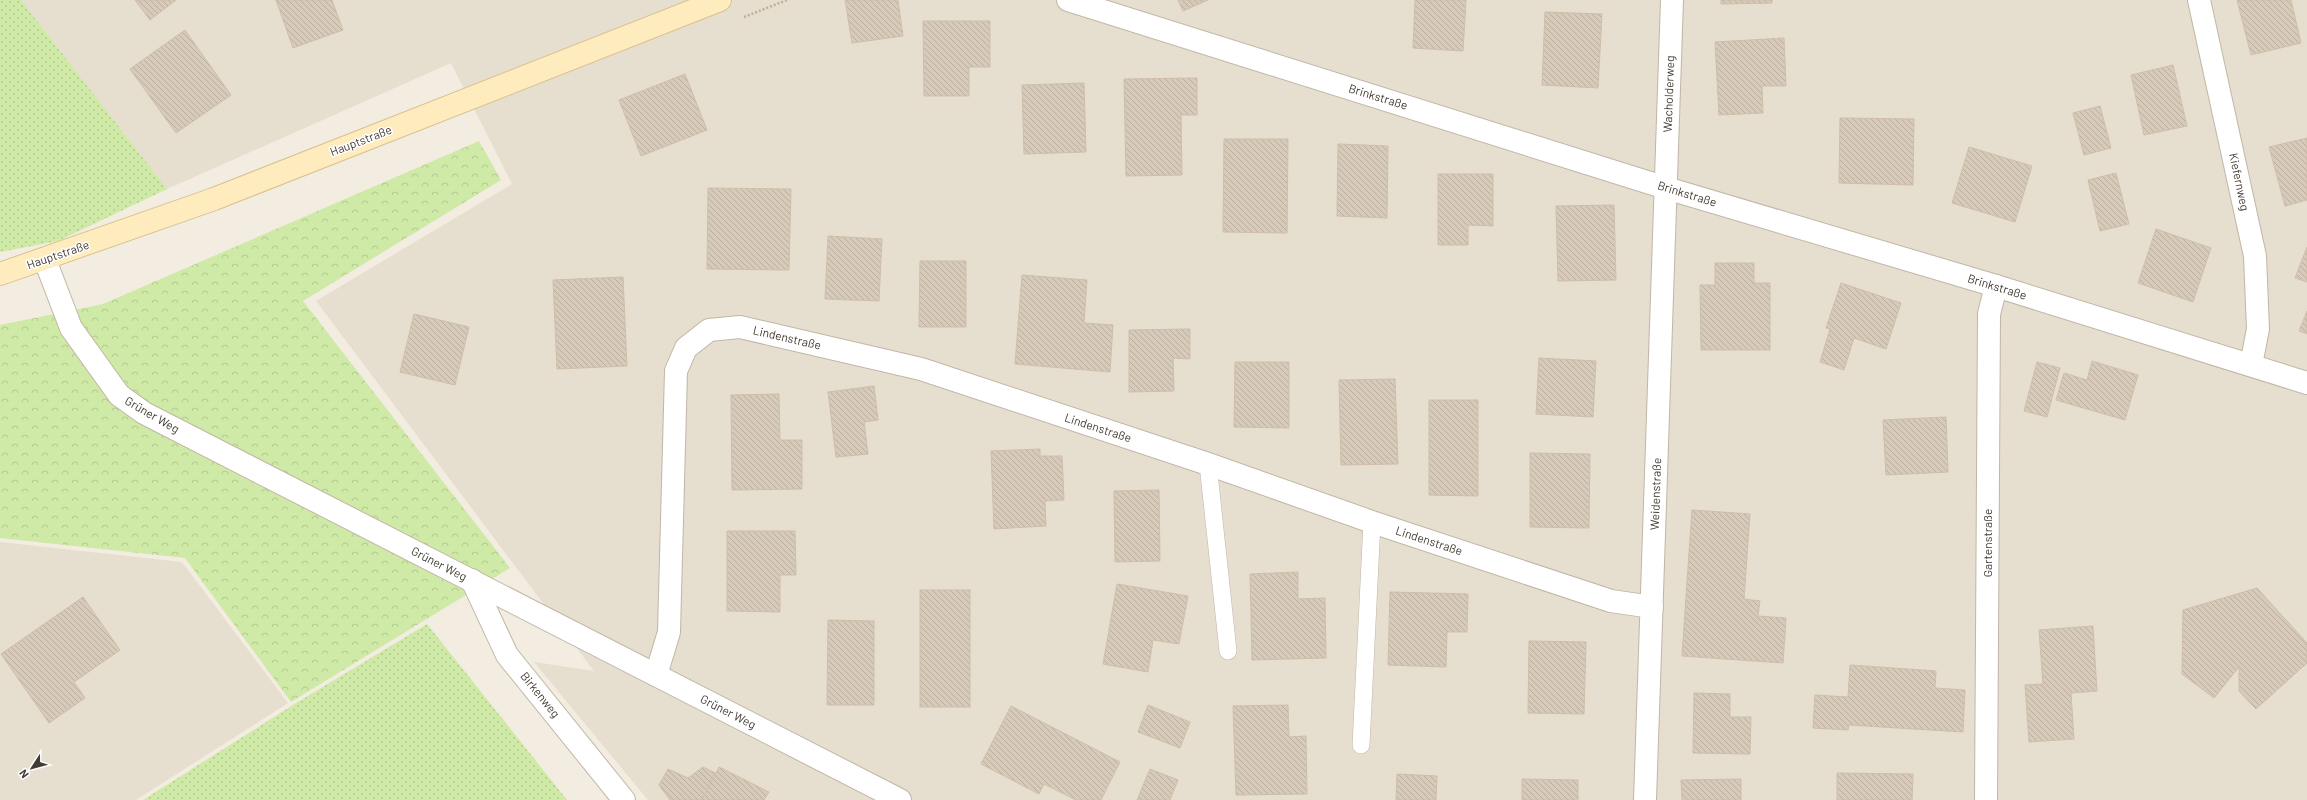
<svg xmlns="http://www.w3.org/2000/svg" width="2307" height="800" font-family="Barlow,sans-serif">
<defs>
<pattern id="grass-dots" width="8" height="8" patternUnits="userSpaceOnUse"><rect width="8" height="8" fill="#cfeaa6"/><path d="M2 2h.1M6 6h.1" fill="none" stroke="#b3ca8f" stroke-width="1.8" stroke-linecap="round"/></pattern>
<pattern id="forest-crowns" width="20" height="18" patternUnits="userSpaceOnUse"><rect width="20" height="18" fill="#cfeaa6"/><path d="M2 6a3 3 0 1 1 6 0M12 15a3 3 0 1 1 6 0" fill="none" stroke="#b3ca8f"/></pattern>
<pattern id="building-back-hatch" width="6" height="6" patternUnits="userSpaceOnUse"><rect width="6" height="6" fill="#d7cab9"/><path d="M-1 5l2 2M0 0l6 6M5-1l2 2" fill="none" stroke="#baaea0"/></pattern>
</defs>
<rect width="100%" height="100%" fill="#f2ece1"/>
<!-- residential -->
<g fill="#e6decf">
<path d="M21 0H2307V800H648L534 662 594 671 316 301 512 184 451 63 167 189Z"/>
<path d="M0 542 182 562 288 703 136 800H0Z"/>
</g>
<!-- grass -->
<g fill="url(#grass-dots)">
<path d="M0 0H21L167 189 58 241 0 252Z"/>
<path d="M427 624 567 800H143L293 705Z"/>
</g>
<!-- forest -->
<path fill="url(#forest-crowns)" d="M479 141 501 180 303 301 510 568 291 702 185 558 0 538V325L103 304Z"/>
<!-- building -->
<g fill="url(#building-back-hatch)" stroke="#cfbea9">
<path d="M135 0H176L150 20Z"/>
<path d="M276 0H332L343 30 293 48Z"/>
<path d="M845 0H898L903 36 852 43Z"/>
<path d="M1178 0H1208L1183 11Z"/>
<path d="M1415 0H1466L1463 51 1413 48Z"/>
<path d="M1721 0H1772V3L1721 4Z"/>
<path d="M2237 0H2291L2301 43 2251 55Z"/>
<path d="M1545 12 1602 14 1598 88 1542 85Z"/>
<path d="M923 21H990V67H969V96H924Z"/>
<path d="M185 30 231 95 176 133 130 69Z"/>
<path d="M1784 38 1786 86H1762L1763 113 1719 115 1715 42Z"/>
<path d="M2173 65 2187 126 2144 135 2131 75Z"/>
<path d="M685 74 707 130 641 156 619 100Z"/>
<path d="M1197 78V115H1181L1182 175 1126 176 1124 79Z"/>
<path d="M1084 83 1086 152 1024 154 1022 85Z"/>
<path d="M2100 106 2111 148 2084 155 2073 113Z"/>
<path d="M1840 118 1914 119 1913 185 1839 183Z"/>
<path d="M2307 138V200L2285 206 2269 147Z"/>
<path d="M1224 139H1288L1287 233 1223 232Z"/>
<path d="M1338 144 1388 146 1387 218 1337 216Z"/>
<path d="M1969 147 2032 166 2015 222 1952 203Z"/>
<path d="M2116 173 2129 224 2100 231 2088 180Z"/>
<path d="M1438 174H1493V226L1468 225V245H1438Z"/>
<path d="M708 188 791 189 789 270 707 269Z"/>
<path d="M1614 205 1616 280 1558 281 1556 206Z"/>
<path d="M2156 229 2211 248 2193 302 2138 283Z"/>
<path d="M828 236 882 239 879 301 825 299Z"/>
<path d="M2307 247V282L2295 278Z"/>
<path d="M920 261H966V327H919Z"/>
<path d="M1715 263H1754V283H1770V350H1701L1700 285H1715Z"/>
<path d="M1022 275 1087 280 1084 323 1113 325 1110 372 1015 364Z"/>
<path d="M623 277 627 366 557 369 553 280Z"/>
<path d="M1841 283 1901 303 1886 349 1854 338 1844 370 1820 362 1830 329 1826 328Z"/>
<path d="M2307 311V334L2299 331Z"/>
<path d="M414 314 469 327 455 385 400 372Z"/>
<path d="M1190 329V359L1173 358 1174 391 1129 392V330Z"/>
<path d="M1539 358 1596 361 1593 417 1536 414Z"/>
<path d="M2092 361 2138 375 2125 420 2056 400 2064 373 2087 380Z"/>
<path d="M1235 362H1289V428L1234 427Z"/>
<path d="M2037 362 2060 368 2047 417 2024 411Z"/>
<path d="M1395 379 1398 464 1341 465 1339 380Z"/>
<path d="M874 386 878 420 864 422 868 454 836 457 828 392Z"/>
<path d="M779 394 780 440H802V489L732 490 731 395Z"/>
<path d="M1429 400H1478V496L1429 495Z"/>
<path d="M1946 417 1948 472 1886 475 1883 420Z"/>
<path d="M1040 449V456H1062L1064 500 1045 501 1046 526 994 529 991 451Z"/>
<path d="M1530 453 1590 454 1589 528 1530 527Z"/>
<path d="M1159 490 1160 561 1115 562 1114 491Z"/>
<path d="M1692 510 1750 514 1744 599 1760 601 1758 616 1786 618 1783 663 1682 656Z"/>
<path d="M727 531H795L796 575H780V612L727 611Z"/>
<path d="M1298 572V599L1325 598 1326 658 1252 660 1250 574Z"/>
<path d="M1117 584 1188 596 1179 644 1153 640 1148 672 1103 664Z"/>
<path d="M2257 588 2307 643V663L2256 709 2239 691V667L2214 698 2182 674 2183 610Z"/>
<rect x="920" y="590" width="50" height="117"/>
<path d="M1390 592 1468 594 1467 632H1447L1446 667 1388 665Z"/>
<path d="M83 597 120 650 74 682 85 698 49 723 1 654Z"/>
<path d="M828 620 874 621V705H827Z"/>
<path d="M2093 626 2097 691 2071 693 2074 739 2029 742 2025 685 2043 684 2039 630Z"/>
<path d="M1529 641 1586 642 1584 714 1528 713Z"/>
<path d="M1850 665 1936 671 1935 688 1965 690 1963 732 1849 725 1848 730 1813 728 1815 695 1848 697Z"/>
<path d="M1694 693 1730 694V717H1751L1750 754 1693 753Z"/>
<path d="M1148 705 1190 722 1180 748 1138 732Z"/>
<path d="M1288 705 1289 737 1306 736 1307 794 1236 795 1233 706Z"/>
<path d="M1011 706 1120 762 1101 800H1076L1044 784 1039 794 981 764Z"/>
<path d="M703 767 715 773 702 800H670L659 785 668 769 688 778Z"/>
<path d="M719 767 769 792 764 800H702Z"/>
<path d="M1150 769 1178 780 1170 800H1137Z"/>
<path d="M1837 773 1913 774 1912 800H1837Z"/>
<path d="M1397 774 1437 776 1436 800H1396Z"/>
<path d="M1522 779 1578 780V800H1522Z"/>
<path d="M1741 779V800H1682L1681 780Z"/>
</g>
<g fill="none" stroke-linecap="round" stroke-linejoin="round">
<!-- lane casing -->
<g stroke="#c0b6a6" stroke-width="18">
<g id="lane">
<path d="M1208 464 1228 651"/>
<path d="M1361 745 1372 522"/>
</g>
</g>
<!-- street casing -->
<g stroke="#c0b6a6" stroke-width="24">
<g id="street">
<path d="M1068 0 1666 188 1996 286 2307 383"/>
<path d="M2199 0 2255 256 2258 329 2251 365"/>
<path d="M45 260 71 328 119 395 144 413 900 800"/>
<path d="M472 580 507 655 624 800"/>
<path d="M656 675 669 632 676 371 686 348 709 330 740 327 921 369 1208 464 1372 522 1611 601 1652 607"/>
<path d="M1645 800 1672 0"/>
<path d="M1986 800 1989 314 1996 286"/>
</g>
</g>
<!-- secondary casing -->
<g stroke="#d8c18f" stroke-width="24">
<path id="secondary" d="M0 274 214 199 720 0"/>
</g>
<!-- path -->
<path stroke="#c1ae93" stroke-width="2.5" stroke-dasharray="2 2" stroke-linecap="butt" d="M744 17 787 0"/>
<!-- lane -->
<use href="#lane" stroke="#fff" stroke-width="17"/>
<!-- street -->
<use href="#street" stroke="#fff" stroke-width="22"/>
<!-- secondary -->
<use href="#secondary" stroke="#ffecbe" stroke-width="22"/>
</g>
<g text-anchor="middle" stroke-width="3" stroke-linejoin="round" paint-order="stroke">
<!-- street labels -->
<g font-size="12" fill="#433c32" stroke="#fff">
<text transform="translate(1669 94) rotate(-88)" y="4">Wacholderweg</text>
<text transform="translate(1378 97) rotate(17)" y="4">Brinkstraße</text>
<text transform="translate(361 141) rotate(-21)" y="4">Hauptstraße</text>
<text transform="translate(2239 182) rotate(78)" y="4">Kiefernweg</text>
<text transform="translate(1687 194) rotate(17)" y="4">Brinkstraße</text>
<text transform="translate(58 255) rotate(-19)" y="4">Hauptstraße</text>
<text transform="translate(1997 287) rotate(17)" y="4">Brinkstraße</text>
<text transform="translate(787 338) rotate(13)" y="4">Lindenstraße</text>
<text transform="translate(152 415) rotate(30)" y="4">Grüner Weg</text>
<text transform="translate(1098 428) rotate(18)" y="4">Lindenstraße</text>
<text transform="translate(1656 494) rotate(-88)" y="4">Weidenstraße</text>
<text transform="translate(1429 541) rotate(18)" y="4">Lindenstraße</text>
<text transform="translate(1988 543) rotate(-90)" y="4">Gartenstraße</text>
<text transform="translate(439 564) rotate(27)" y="4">Grüner Weg</text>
<text transform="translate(540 695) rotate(51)" y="4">Birkenweg</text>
<text transform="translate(728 712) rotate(27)" y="4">Grüner Weg</text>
</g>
</g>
<!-- north arrow -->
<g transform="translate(32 768) rotate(234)" stroke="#ffffff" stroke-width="3" paint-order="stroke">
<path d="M0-3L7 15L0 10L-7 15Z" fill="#433c32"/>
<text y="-6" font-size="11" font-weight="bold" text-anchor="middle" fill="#433c32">N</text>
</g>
</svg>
